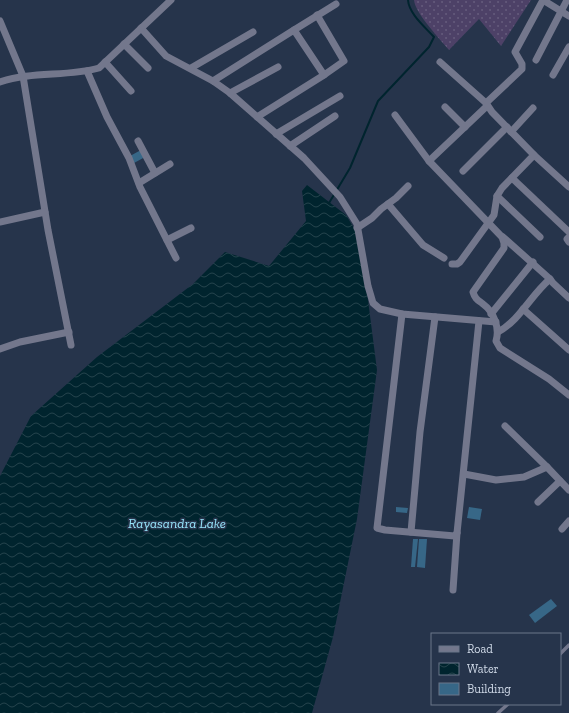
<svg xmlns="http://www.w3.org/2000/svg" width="569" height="713" font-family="'Zilla Slab',serif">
<defs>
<pattern id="grass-dots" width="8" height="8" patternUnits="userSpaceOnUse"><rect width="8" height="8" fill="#4d4167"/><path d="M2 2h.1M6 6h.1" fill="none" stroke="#665c7d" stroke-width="1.8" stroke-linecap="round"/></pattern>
<pattern id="water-waves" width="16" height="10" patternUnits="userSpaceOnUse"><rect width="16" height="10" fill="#00242e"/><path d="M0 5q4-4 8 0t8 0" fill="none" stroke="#24434c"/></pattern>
</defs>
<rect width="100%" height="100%" fill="#26344b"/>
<!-- grass -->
<path fill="url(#grass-dots)" d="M414 0H531L501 46 479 19 449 50C440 39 415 13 414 0Z"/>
<!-- water -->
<path fill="url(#water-waves)" d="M307 185 346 215 360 238 377 370 357 519 333 637 312 713H0V476L31 416 97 357 193 284 225 252 269 266 306 221 302 191Z"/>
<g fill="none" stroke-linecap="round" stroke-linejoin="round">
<!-- stream -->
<path stroke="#00242e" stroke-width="2" d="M329 203 350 168 378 101 429 47 434 37C425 27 409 14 408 0"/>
</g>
<!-- building -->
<g fill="#376787">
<path d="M141 150 145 157 134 163 130 156Z"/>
<path d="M396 507 408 508 407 513 396 512Z"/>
<path d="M469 507 482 509 480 520 467 518Z"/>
<path d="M413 539H418L415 567H411Z"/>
<path d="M419 539H427L425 568 417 567Z"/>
<path d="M551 599 557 606 535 623 529 615Z"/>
</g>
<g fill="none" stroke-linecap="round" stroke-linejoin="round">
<!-- lane -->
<g stroke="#73778c" stroke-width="3.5">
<path d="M560 654 569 645"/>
<path d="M498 713 508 704"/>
</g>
<!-- street -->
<g stroke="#73778c" stroke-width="7">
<path d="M543 0 569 16"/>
<path d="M317 15 344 61 324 75"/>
<path d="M0 21 23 76 48 230 71 345"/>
<path d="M141 28 166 56 213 81 230 93 304 158 340 197 357 224 368 286 373 303 380 309 402 314 496 322"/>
<path d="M294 30 336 4"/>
<path d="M124 44 148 68"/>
<path d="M536 60 567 0"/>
<path d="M105 62 131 91"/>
<path d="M440 62 486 103"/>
<path d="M191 68 253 32"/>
<path d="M87 71 107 117 129 158 140 187 176 258"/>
<path d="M553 75 569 47"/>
<path d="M213 81 294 30 324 75 257 117"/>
<path d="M0 82C32 71 67 77 99 68L171 0"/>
<path d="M230 93 278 67"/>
<path d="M445 107 465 127"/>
<path d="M395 115 429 161 502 237 504 243V248L473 292C475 299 478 300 483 304 494 312 500 328 496 341L500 348 549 379 569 395"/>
<path d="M511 132 533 108"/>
<path d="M276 134 340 96"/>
<path d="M138 141 155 173"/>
<path d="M290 146 335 116"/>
<path d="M534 155 569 187"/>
<path d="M429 161 487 106"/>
<path d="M463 171 507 127"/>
<path d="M512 178 569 232"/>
<path d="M139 183 170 164"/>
<path d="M497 196 540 237"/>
<path d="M388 204 423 245 444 258"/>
<path d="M0 222 45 212"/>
<path d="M357 228 372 218 381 209 396 198 408 186"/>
<path d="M503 237 550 279"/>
<path d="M569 237 567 239 569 242"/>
<path d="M167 240 191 228"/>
<path d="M452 264H457L460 262 494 215 497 196 502 188 534 155 492 112 486 103 522 69V64L515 52 543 0"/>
<path d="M523 309 569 350"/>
<path d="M402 314 377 528 385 530 455 536 457 533"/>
<path d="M491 314 533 262"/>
<path d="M498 332C520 320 531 295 550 279L553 283 569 298"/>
<path d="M0 349 20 342 69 332"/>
<path d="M505 426 547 467 569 490"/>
<path d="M464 474 496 480 524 477 547 467"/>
<path d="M538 502 560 481"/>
<path d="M562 529 569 521"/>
<path d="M411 532 420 432 435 317"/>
<path d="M453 590 457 533 479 321"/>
</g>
</g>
<g text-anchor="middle" stroke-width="3" stroke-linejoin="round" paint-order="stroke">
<!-- water labels -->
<g font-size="14" font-style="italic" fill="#95e2f9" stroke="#26344b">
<text x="177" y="528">Rayasandra Lake</text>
</g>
</g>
<!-- legend -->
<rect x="431" y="633" width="130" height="72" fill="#26344b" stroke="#6a768a"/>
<rect x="439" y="646" width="20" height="6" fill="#73778c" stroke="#6a768a"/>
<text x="467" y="653" font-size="12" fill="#d0dae8">Road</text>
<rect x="439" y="663" width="20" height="12" fill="url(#water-waves)" stroke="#6a768a"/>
<text x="467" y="673" font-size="12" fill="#d0dae8">Water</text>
<rect x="439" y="683" width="20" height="12" fill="#376787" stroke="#6a768a"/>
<text x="467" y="693" font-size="12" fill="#d0dae8">Building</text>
</svg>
